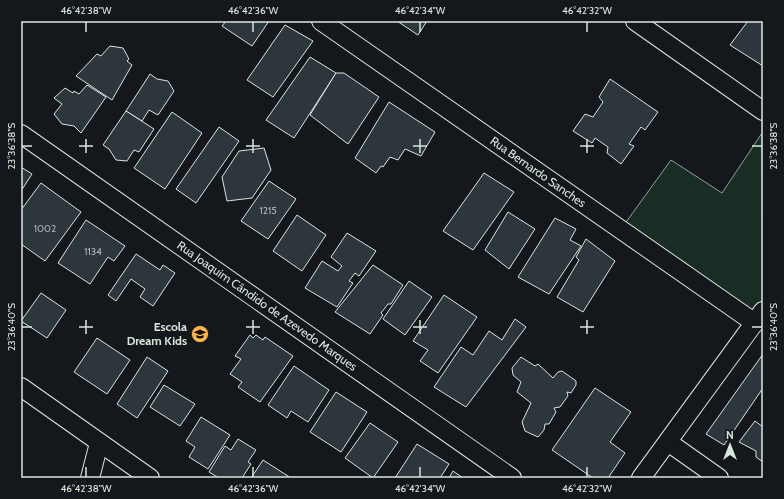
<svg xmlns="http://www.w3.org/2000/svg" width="784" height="499" font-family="Cabin,sans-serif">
<rect width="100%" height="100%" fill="#14181c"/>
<!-- green -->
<path fill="#1a2d24" stroke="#939e99" d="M762 133 763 311 755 323 621 229 671 160 722 193Z"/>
<!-- building -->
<g fill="#2c363c" stroke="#d8e6dc">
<path d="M226 21H269L252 46 222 26Z"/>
<path d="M397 21H427L418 35Z"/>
<path d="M748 21H763V66L730 45Z"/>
<path d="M285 25 313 41 273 97 247 80Z"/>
<path d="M110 46 123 48 129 59 127 61 132 65 112 100 76 76 97 54 101 56Z"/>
<path d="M310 57 336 73 294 138 266 120Z"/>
<path d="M336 73H344L379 97 348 144 310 115Z"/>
<path d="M150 74 157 79 168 81 174 91 158 115 149 110 142 121 126 111Z"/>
<path d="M610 79 658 112 645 130 641 127 629 144 634 146 621 164 607 153 608 147 595 138 592 143 573 131 585 114 593 117 603 102 599 97Z"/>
<path d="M87 85 106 97 81 133 74 126 62 124 54 114 62 104 54 98 65 88 73 93 74 91 79 94Z"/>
<path d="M389 102 435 132 421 156 405 149 398 160 390 157 383 167 381 166 376 173 355 158Z"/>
<path d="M126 111 154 129 139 152 134 150 127 161 116 160 109 149 103 145Z"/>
<path d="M172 112 202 133 165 189 134 168Z"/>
<path d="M219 127 239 141 196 203 176 189Z"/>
<path d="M264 148 271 170 252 198 227 201 222 177 239 151Z"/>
<path d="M21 167 32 174 21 191Z"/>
<path d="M484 173 514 192 473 250 443 231Z"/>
<path d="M269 181 296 199 268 239 241 221Z"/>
<path d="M41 183 81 212 45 261 21 244V210Z"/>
<path d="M508 212 535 229 509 269 485 250Z"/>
<path d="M297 215 326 235 302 271 273 251Z"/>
<path d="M555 218 576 229 570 240 581 246 549 294 518 277Z"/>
<path d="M86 220 125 246 114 261 108 257 90 284 58 263Z"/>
<path d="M347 233 376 251 359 276 355 273 349 281 353 283 337 307 305 288 322 261 338 271 342 266 331 257Z"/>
<path d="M586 239 615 261 583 312 557 297 579 260 576 257Z"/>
<path d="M136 254 160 270 163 265 175 273 153 306 140 297 145 289 131 279 116 301 108 295Z"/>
<path d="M373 265 403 285 391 304H388L381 313 383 315 370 334 335 312Z"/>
<path d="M409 281 432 297 405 335 383 319Z"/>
<path d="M41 293 66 310 47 338 21 321Z"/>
<path d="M444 295 477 317 438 373 420 361 428 350 413 341Z"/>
<path d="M515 319 526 327 466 407 434 387 461 347 473 355 489 331 502 340Z"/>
<path d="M250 335 253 338 256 335 263 340 265 337 293 356 260 402 238 387 242 382 230 374 241 359 235 356Z"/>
<path d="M97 338 130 360 107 394 74 372Z"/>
<path d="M763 354V388L724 445 706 434Z"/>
<path d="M147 357 168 371 137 418 117 404Z"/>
<path d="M521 357 535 366 538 364 553 378 558 372 562 371 576 381V385L571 393 567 392 568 396 560 407 554 408 556 412 549 424H545L544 430 538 437 525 431 522 422 531 403 517 392 521 382 513 375 512 368Z"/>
<path d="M294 366 329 390 308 422 291 411 287 418 268 405Z"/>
<path d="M164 385 195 404 180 426 150 407Z"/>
<path d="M595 388 631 412 610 442 625 453 608 478H593L552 450Z"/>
<path d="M336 392 367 412 341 452 310 432Z"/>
<path d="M201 417 230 435 208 469 189 457 195 447 186 441Z"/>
<path d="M755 421 763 427V462L756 457V451L739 442Z"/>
<path d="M370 423 398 442 373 478 345 458Z"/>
<path d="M238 439 256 450 248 462 251 464 242 478H219L209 472 225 446 231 450Z"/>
<path d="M417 444 449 464 440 478H395Z"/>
<path d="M263 460 291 478H251Z"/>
<path d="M453 471 463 478H449Z"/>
</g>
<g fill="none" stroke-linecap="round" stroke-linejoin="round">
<!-- minor casing -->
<g stroke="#d8e6dc" stroke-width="20">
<g id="minor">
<path d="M321 21 755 323"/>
<path d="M635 21 763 111"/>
<path d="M21 134 512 478"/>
<path d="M21 387 150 478"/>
<path d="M668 442 719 478"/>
<path d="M90 478 99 443"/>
<path d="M641 478 763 311"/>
</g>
</g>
<!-- minor -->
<use href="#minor" stroke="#14181c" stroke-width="18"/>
</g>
<!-- ticks -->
<path fill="none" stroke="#d8e6dc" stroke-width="1.5" d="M86 22V32M253 22V32M420 22V32M587 22V32M86 139V153M253 139V153M420 139V153M587 139V153M22 146H32M79 146H93M246 146H260M413 146H427M580 146H594M752 146H762M86 320V334M253 320V334M420 320V334M587 320V334M22 327H32M79 327H93M246 327H260M413 327H427M580 327H594M752 327H762M86 467V477M253 467V477M420 467V477M587 467V477"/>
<!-- icons -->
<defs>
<g id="school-disc" transform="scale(0.9)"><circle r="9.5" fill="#ffb74d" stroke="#14181c"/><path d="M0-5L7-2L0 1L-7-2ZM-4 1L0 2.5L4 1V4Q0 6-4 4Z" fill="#111"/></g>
</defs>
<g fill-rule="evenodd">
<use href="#school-disc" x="200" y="334"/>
</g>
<g text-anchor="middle" stroke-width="3" stroke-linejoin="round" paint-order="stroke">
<!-- number labels -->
<g font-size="10" fill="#adbab4">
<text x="268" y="214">1215</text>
<text x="45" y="232">1002</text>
<text x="93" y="255">1134</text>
</g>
<!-- street labels -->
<g font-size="12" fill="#d8e6dc" stroke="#14181c">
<text transform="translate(538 172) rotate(35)" y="4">Rua Bernardo Sanches</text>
<text transform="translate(267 306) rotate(35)" y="4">Rua Joaquim Cândido de Azevedo Marques</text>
</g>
<!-- poi labels -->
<g font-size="12" font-weight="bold" fill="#d8e6dc" stroke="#14181c" text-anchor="end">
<text x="187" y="331">Escola<tspan x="187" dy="14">Dream Kids</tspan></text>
</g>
</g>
<!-- border -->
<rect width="784" height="499" fill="none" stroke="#14181c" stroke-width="44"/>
<!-- north arrow -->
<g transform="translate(730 445)" stroke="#14181c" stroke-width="3" paint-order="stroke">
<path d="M0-3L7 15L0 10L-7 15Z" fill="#d8e6dc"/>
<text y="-6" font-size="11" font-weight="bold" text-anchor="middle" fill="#d8e6dc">N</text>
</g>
<rect x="22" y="22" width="740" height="455" fill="none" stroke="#d8e6dc" stroke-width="1.5"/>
<g font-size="10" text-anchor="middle" fill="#d8e6dc">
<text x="86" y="14">46°42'38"W</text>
<text x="253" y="14">46°42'36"W</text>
<text x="420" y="14">46°42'34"W</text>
<text x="587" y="14">46°42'32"W</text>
<text transform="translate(11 146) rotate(-90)" y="4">23°36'38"S</text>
<text transform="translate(773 146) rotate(-90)" y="4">23°36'38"S</text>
<text transform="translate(11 327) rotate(-90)" y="4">23°36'40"S</text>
<text transform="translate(773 327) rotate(-90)" y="4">23°36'40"S</text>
<text x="86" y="492">46°42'38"W</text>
<text x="253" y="492">46°42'36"W</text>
<text x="420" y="492">46°42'34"W</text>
<text x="587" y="492">46°42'32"W</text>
</g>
</svg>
